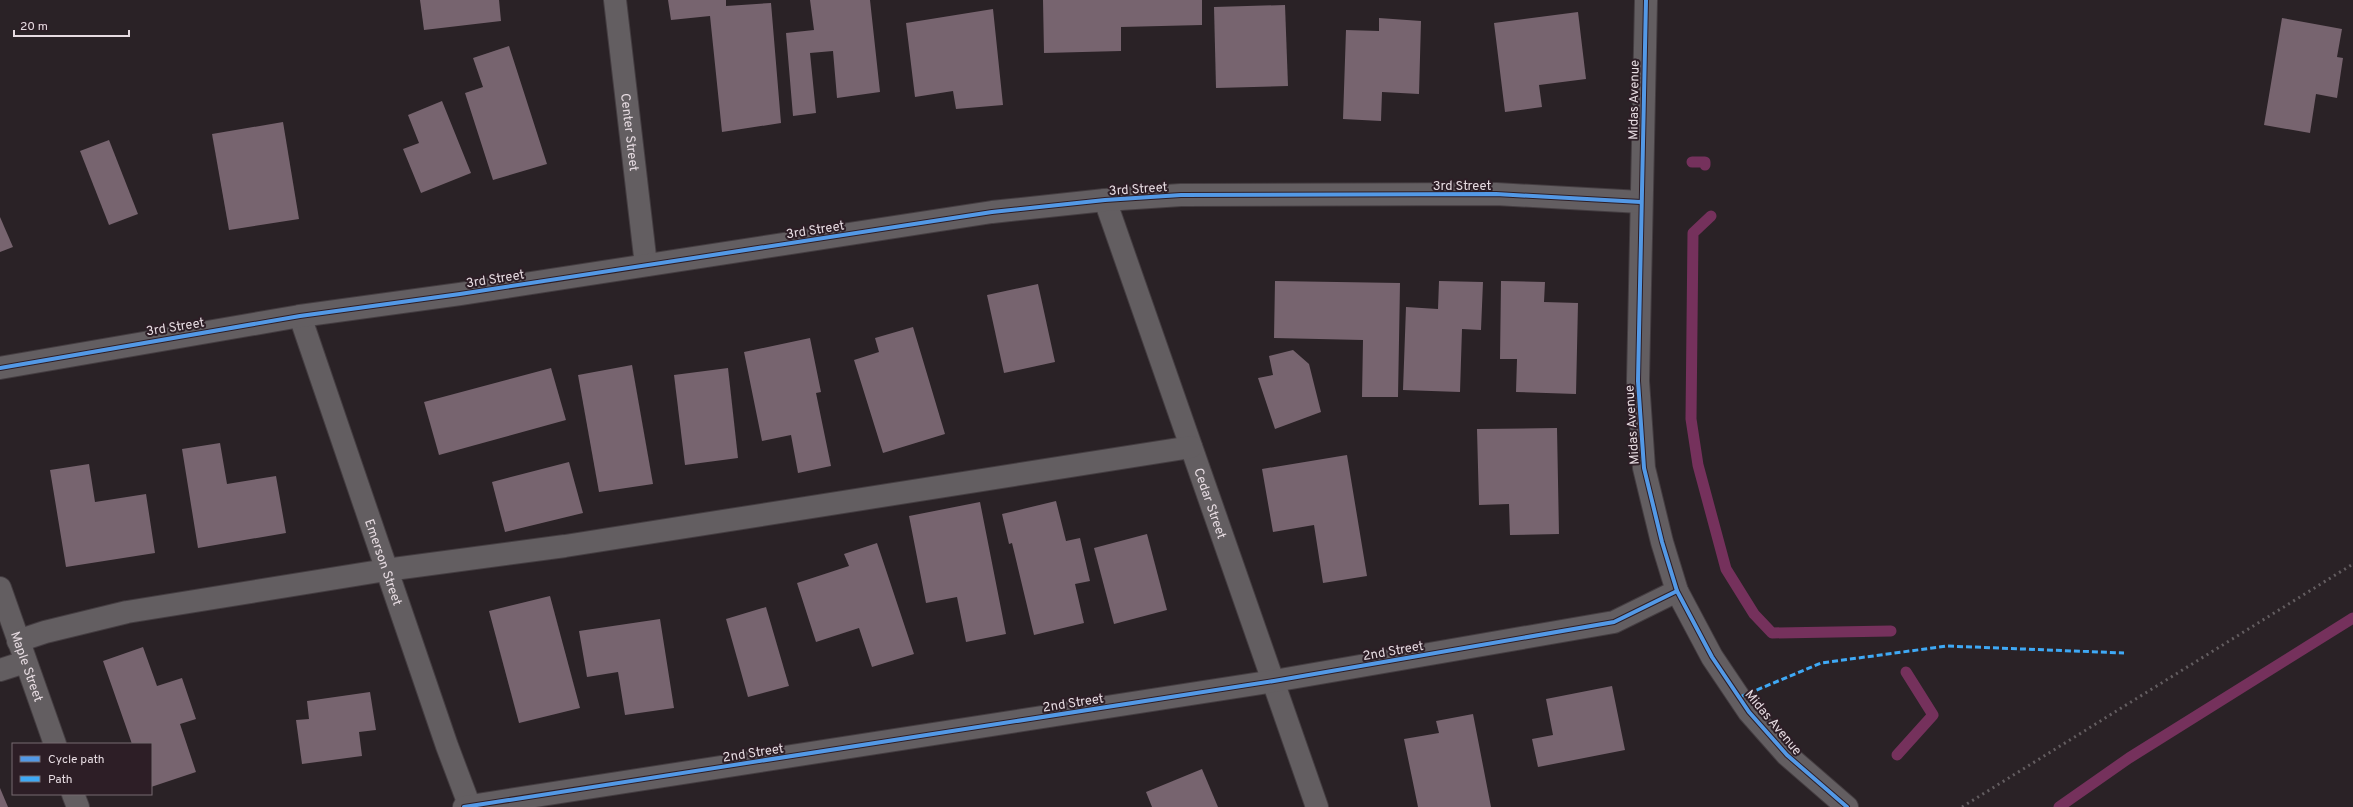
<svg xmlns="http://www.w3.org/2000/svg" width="2353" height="807" font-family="Overpass,sans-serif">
<rect width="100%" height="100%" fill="#2a2226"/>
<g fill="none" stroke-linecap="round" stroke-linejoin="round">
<!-- stream -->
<g stroke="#75315c" stroke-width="11">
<path d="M1692 162H1705V165"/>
<path d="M1711 216 1693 233 1691 419 1698 465 1726 569 1754 614 1772 633 1891 631"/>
<path d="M1897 755 1933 715 1906 672"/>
<path d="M2059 807 2129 758 2353 618"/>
</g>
</g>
<!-- building -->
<g fill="#77646f">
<path d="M420 0H499L501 21 424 30Z"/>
<path d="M668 0H726V6L771 3 781 123 722 132 710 16 671 20Z"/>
<path d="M810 0H870L880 92 837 98 833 51 810 53 816 113 793 116 786 33 814 30Z"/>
<path d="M1043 0H1202V25L1121 27V51L1044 53Z"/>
<path d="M1285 5 1288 86 1216 88 1214 7Z"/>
<path d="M993 9 1003 105 956 109 953 91 915 97 906 23Z"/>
<path d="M1578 12 1586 79 1539 85 1542 107 1505 112 1494 23Z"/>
<path d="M1379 18 1421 21 1419 94 1382 92 1381 121 1343 119 1346 30 1379 31Z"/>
<path d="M2282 18 2342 29 2337 57 2343 58 2337 98 2316 94 2310 133 2264 125Z"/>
<path d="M509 46 547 164 493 180 465 93 483 87 473 58Z"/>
<path d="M442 101 471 173 421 193 403 149 419 143 408 115Z"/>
<path d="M283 122 299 219 229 230 212 134Z"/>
<path d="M109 140 138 214 109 225 80 151Z"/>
<path d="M0 217 13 247 0 252Z"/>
<path d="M1275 281 1400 283 1398 397H1362L1363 340 1274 338Z"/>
<path d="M1439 281 1483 282 1481 330 1462 329 1460 392 1403 390 1406 307 1438 309Z"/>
<path d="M1501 281 1545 282 1544 302 1578 303 1576 394 1516 392 1517 359H1500Z"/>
<path d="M1038 284 1055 362 1004 373 987 295Z"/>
<path d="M913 327 945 434 883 453 854 360 879 352 875 338Z"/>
<path d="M810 338 821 392 816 393 831 466 798 473 791 435 762 441 744 352Z"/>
<path d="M1293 350 1309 364 1321 412 1275 429 1258 378 1273 375 1269 356Z"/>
<path d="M632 365 653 484 599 492 578 375Z"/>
<path d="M551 368 566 420 439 455 424 402Z"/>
<path d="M728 368 738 458 685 465 674 375Z"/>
<path d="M1557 428 1559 534 1510 535 1509 504 1479 505 1477 429Z"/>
<path d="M220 443 227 484 276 476 286 533 198 548 182 449Z"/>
<path d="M1347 455 1367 576 1323 583 1314 525 1273 532 1262 469Z"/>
<path d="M569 462 583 513 505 532 492 482Z"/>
<path d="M89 464 95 502 146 494 155 553 66 567 50 470Z"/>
<path d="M1056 501 1066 541 1080 538 1090 581 1075 584 1084 623 1034 635 1012 543 1009 544 1002 514Z"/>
<path d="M980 502 1006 634 966 642 957 597 926 603 909 516Z"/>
<path d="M1147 534 1167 610 1114 624 1094 548Z"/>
<path d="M877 543 914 654 872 667 859 628 816 642 797 583 849 566 844 554Z"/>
<path d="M550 596 580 708 519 723 489 611Z"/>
<path d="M766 607 789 686 748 697 726 619Z"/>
<path d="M660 619 674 708 625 715 618 672 587 677 579 631Z"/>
<path d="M143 647 157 686 182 678 196 719 180 724 196 772 151 787V744H132L103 661Z"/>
<path d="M1612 686 1625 750 1538 767 1532 739 1553 735 1546 699Z"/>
<path d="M370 692 376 730 359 732 362 756 302 764 296 720 309 719 307 701Z"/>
<path d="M1473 714 1491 807H1418L1404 739 1439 733 1436 721Z"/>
<path d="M1202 769 1218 807H1152L1146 792Z"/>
<path d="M0 788 8 807H0Z"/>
</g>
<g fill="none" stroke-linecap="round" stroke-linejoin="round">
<!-- minor casing -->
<g stroke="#443d41" stroke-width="24">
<g id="minor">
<path id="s1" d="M615 0 646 265"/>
<path d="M1646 0 1638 381 1644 468 1662 542 1677 591 1712 657 1749 712 1787 755 1847 807"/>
<path id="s2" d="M1105 200 1317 807"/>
<path id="s3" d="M300 316 447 746 470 807"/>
<path d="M0 368 300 316 460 294 992 212 1105 200 1181 195 1496 194 1641 202"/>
<path id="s4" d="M0 588 55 744"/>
<path d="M18 641 45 632 127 612 386 570 565 546 1191 447"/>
<path d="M0 670 25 662"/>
<path d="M73 794 78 807"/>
<path d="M464 807 1274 681 1614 622 1677 591"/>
</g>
</g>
<!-- minor -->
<use href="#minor" stroke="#635e61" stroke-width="22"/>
<!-- rail -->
<path stroke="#645e61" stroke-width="3" stroke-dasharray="2 4" stroke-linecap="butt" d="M1962 807 2353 564"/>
<!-- quiet -->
<path stroke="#3fa9f5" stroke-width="3" stroke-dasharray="6 3" stroke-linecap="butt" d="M1740 697 1821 663 1947 646 2124 653"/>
<!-- cycleway casing -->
<g stroke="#2d1e26" stroke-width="6">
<g id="cycleway">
<path d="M1646 0 1638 381 1644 468 1662 542 1677 591 1712 657 1749 712 1787 755 1847 807"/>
<path d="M0 368 300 316 460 294 992 212 1105 200 1181 195 1496 194 1641 202"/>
<path d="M464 807 1274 681 1614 622 1677 591"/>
</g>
</g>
<!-- cycleway -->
<use href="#cycleway" stroke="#5399e6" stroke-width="4"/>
</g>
<g text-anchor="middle" stroke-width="4" stroke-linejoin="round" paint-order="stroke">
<!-- street labels -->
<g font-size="13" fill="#e6dbe1" stroke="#2d1e26">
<text transform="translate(1633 100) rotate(-89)" y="5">Midas Avenue</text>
<text dy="5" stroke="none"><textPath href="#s1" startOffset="133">Center Street</textPath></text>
<text x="1462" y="190">3rd Street</text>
<text transform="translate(1138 188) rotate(-4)" y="5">3rd Street</text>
<text transform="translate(815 229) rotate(-9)" y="5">3rd Street</text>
<text transform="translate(495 278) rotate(-9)" y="5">3rd Street</text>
<text transform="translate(175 326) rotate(-9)" y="5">3rd Street</text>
<text transform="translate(1631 425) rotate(-94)" y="5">Midas Avenue</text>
<text dy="5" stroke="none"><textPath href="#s2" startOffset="321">Cedar Street</textPath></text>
<text dy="5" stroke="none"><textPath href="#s3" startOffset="260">Emerson Street</textPath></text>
<text transform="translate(1393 650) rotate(-10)" y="5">2nd Street</text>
<text dy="5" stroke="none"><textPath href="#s4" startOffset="83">Maple Street</textPath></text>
<text transform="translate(1073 702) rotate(-9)" y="5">2nd Street</text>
<text transform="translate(1774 722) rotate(50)" y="5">Midas Avenue</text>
<text transform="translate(753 752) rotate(-9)" y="5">2nd Street</text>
</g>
</g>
<!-- legend -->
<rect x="12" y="743" width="140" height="52" fill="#2d1e26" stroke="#776a71"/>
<rect x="20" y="756" width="20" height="6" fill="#5399e6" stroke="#776a71"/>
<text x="48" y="763" font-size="12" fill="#e6dbe1">Cycle path</text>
<rect x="20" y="776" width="20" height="6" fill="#3fa9f5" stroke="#776a71"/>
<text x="48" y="783" font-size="12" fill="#e6dbe1">Path</text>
<!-- scale -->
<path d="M14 30v6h115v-6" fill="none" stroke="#e6dbe1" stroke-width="2"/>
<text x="20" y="30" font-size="12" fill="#e6dbe1" stroke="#2d1e26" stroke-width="3" paint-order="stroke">20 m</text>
</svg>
